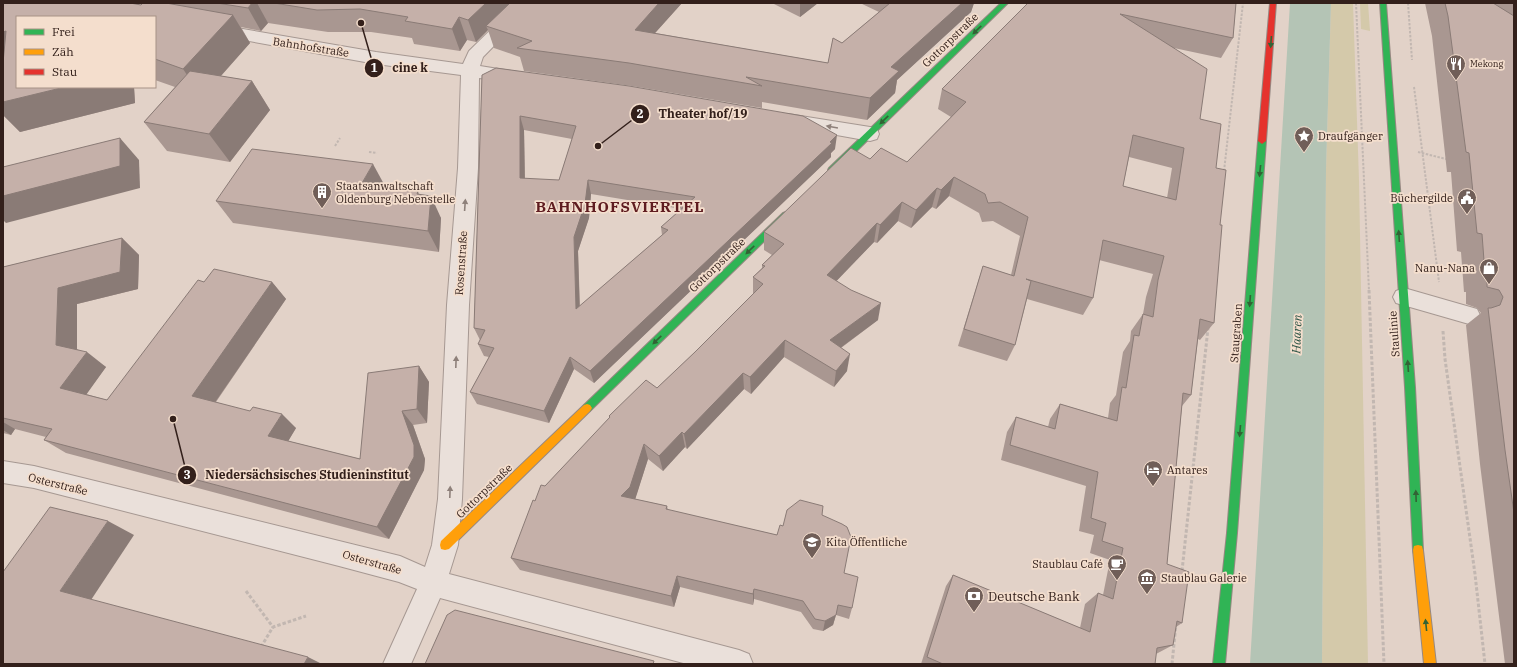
<svg xmlns="http://www.w3.org/2000/svg" width="1517" height="667" font-family="'IBM Plex Serif',serif">
<rect width="100%" height="100%" fill="#e2d2c8"/>
<!-- green -->
<g fill="#d4c9aa">
<path d="M1331 3H1353L1359 180 1368 664H1322L1326 170Z"/>
<path d="M1360 3H1368L1370 31 1361 29Z"/>
</g>
<!-- water -->
<path fill="#b4c4b5" d="M1290 3H1331L1326 170 1322 664H1250Z"/>
<g fill="none" stroke-linecap="round" stroke-linejoin="round">
<!-- street casing -->
<g stroke="#a69892" stroke-width="2">
<g id="street">
<path d="M518 3H536L483 57 480 66 523 73 526 77 523 81 517 83 479 78 478 168 469 305 462 499 458 545 449 574 739 650 749 654 753 664H687L440 598 411 664H383L417 589 399 582 339 566 34 488 3 483V461L34 466 400 556 425 567 432 545 438 499 447 305 458 168 461 75 376 64 155 24V17H148L155 14 376 52 463 64 469 51Z"/>
<path d="M788 114 870 127 877 129 879 134 877 139 870 141 781 125 779 120 781 115Z"/>
<path d="M1404 288 1477 309 1480 315 1477 321 1469 324 1396 303 1393 297 1396 291Z"/>
</g>
</g>
<!-- fast casing -->
<g stroke="#968882" stroke-width="2">
<g id="fast">
<path d="M1001 3H1008L835 172H829L828 170 829 168Z"/>
<path d="M1380 3H1386L1415 387 1423 550 1422 554 1418 555 1414 554 1413 550 1405 387Z"/>
<path d="M1262 138 1266 141 1237 533 1225 664H1213L1227 533 1258 141Z"/>
<path d="M786 212 789 213 790 215 789 217 590 411 587 412 584 411 582 408 584 405 783 213Z"/>
</g>
</g>
<!-- slow casing -->
<g stroke="#968882" stroke-width="2">
<g id="slow">
<path d="M587 404 590 405 592 408 590 411 449 549 445 550 441 549 440 545 441 541 584 405Z"/>
<path d="M1418 545 1422 546 1423 550 1436 664H1424L1413 550 1414 546Z"/>
</g>
</g>
<!-- jam casing -->
<g stroke="#968882" stroke-width="2">
<path id="jam" d="M1270 3H1276L1266 141 1262 144 1258 141Z"/>
</g>
<!-- path-far1 -->
<g stroke="#c2b7b1" stroke-width="2" stroke-dasharray="2.5 1.5" stroke-linecap="butt">
<path d="M1356 3 1369 291"/>
<path d="M1408 3 1412 60"/>
<path d="M1414 87 1439 282"/>
<path d="M335 146 340 138"/>
<path d="M369 152 377 153"/>
<path d="M1418 152 1446 159"/>
<path d="M1224 171 1243 3"/>
</g>
<!-- path -->
<g stroke="#c2b7b1" stroke-width="3" stroke-dasharray="3.5 2" stroke-linecap="butt">
<path d="M1369 290 1384 664"/>
<path d="M1443 331 1445 359 1475 574 1485 664"/>
<path d="M1182 571 1208 328"/>
<path d="M246 591 273 627 306 616"/>
<path d="M261 647 273 627"/>
<path d="M1172 664 1176 624"/>
</g>
<!-- street -->
<use href="#street" fill="#eae0da" fill-rule="evenodd"/>
<!-- fast -->
<use href="#fast" fill="#30b455" fill-rule="evenodd"/>
<!-- slow -->
<use href="#slow" fill="#ff9f0a" fill-rule="evenodd"/>
<!-- jam -->
<use href="#jam" fill="#e5322d" fill-rule="evenodd"/>
</g>
<!-- wall -->
<g fill="#a99791" fill-rule="evenodd">
<path d="M3 3H130L141 5 143 3H682L655 33 828 63 833 38 842 43 879 12 860 3H974L971 12 897 80 895 93 867 120 762 102V108L632 86 524 71 520 57 494 48 488 30 476 42 467 40 460 51 414 44 412 38 371 32H328L268 23 261 31 241 27 250 43 221 76 252 81 270 110 230 162 167 151 144 122 175 87 155 80V17H17V87H134L135 103 20 132 3 115Z"/>
<path d="M772 3H818L800 17Z"/>
<path d="M1236 3 1233 38 1221 58 1174 48 1200 119 1216 168 1220 225 1214 323 1200 340 1198 339 1191 395 1182 406 1167 564 1182 623 1176 627 1173 645 1156 654 1155 664H921L946 586 953 575 1080 628 1085 604 1098 593 1103 595 1110 560 1090 553 1094 535 1079 531 1086 486 1001 460 1007 432 1016 417 1048 427 1050 419 1060 404 1108 418 1110 403 1116 395 1123 352 1130 341 1131 331 1143 314 1146 297 1153 274 1099 260 1093 298 1083 315 1027 299 1015 345 1007 361 958 346 977 285 983 266 1011 275 1020 236 993 221 982 222 979 213 949 196 936 209 932 207 911 228 898 221 877 243 874 242 836 281 878 320 841 348 847 371 834 387 784 357 751 394 744 389 687 449 685 447 663 471 648 459 635 499 667 506 668 510 777 535 783 526 822 515 844 573 852 608 849 619 836 615 833 625 823 631 813 629 801 612 754 599 753 605 680 587 674 607 520 570 511 558 535 501 545 486 610 418 609 416 657 388 695 352 753 294V277L762 268V265L772 255 764 250V232L870 159 907 162 951 117 938 109 942 89 1025 6ZM1129 157 1172 168 1167 198 1123 186Z"/>
<path d="M1425 3H1514V664H1505L1480 464 1466 325 1481 313 1477 308 1466 304V292H1464L1461 252 1457 251 1451 172H1447L1432 36Z"/>
<path d="M482 75 835 149 831 153V157L594 383 574 369 549 423 477 404 470 392 489 357 484 356 478 344 480 340 474 328ZM524 130 572 139 559 180 525 179ZM591 194 682 209 661 227 662 235 580 306 578 251 589 218Z"/>
<path d="M385 187 418 191 419 194 441 218 439 252 233 223 216 201Z"/>
<path d="M122 238 139 255 138 289 77 304V349L106 367 86 394 107 400 204 282H272L286 299 216 402 296 428 288 441 360 459 419 366 429 382 427 423 413 425 425 459 424 470 389 539 66 453 44 440 46 437 15 429 11 435 3 433V267Z"/>
</g>
<!-- shaded-wall -->
<g fill="#8a7b76">
<path d="M252 3H257L268 23 261 31 248 8Z"/>
<path d="M486 3H516L486 26 488 30 476 42 468 20Z"/>
<path d="M659 3H682L638 52 635 30Z"/>
<path d="M800 3H818L800 17Z"/>
<path d="M962 3H974L971 12 897 80 895 93 867 120 870 98 891 67Z"/>
<path d="M233 15 250 43 202 97 183 69Z"/>
<path d="M459 17 467 40 460 51 452 29Z"/>
<path d="M6 31 3 66V32Z"/>
<path d="M252 81 270 110 230 162 209 134Z"/>
<path d="M65 87H134L135 103 20 132 3 115V102Z"/>
<path d="M520 116 524 130 525 192 520 178Z"/>
<path d="M837 135 835 149 831 153V157L594 383 590 371Z"/>
<path d="M120 138 139 160 140 188 6 223 3 220V196Z"/>
<path d="M373 164 385 186 362 183Z"/>
<path d="M954 177 949 196 936 209 941 190Z"/>
<path d="M588 180 591 194 589 218 578 251 580 322 576 309 574 237Z"/>
<path d="M937 188 932 207 911 228 916 210Z"/>
<path d="M431 196 441 218 439 252 428 231Z"/>
<path d="M902 202 898 221 877 243 880 225Z"/>
<path d="M877 223 874 242 825 293 827 275Z"/>
<path d="M122 238 139 255 138 289 77 304V360L56 345 58 288Z"/>
<path d="M272 282 286 299 209 411 192 396Z"/>
<path d="M881 303 878 320 828 357 830 340Z"/>
<path d="M785 340 784 357 751 394 750 377Z"/>
<path d="M87 352 106 367 81 402 60 388Z"/>
<path d="M850 354 847 371 834 387 836 371Z"/>
<path d="M570 357 574 369 549 423 544 411Z"/>
<path d="M419 366 429 382 427 423 417 409Z"/>
<path d="M743 373 744 389 687 449 684 434Z"/>
<path d="M402 411 413 425 425 459 424 470 389 539 377 527Z"/>
<path d="M282 414 296 428 283 450 268 436Z"/>
<path d="M3 422 15 429 11 435 3 430Z"/>
<path d="M682 432 685 447 663 471 659 456Z"/>
<path d="M644 444 648 459 635 500 621 496Z"/>
<path d="M108 521 134 535 89 603 60 591Z"/>
<path d="M677 576 680 587 674 607 671 596Z"/>
<path d="M754 589V599L753 605V594Z"/>
<path d="M836 615 833 625 823 631 825 621Z"/>
<path d="M308 657 322 664H304Z"/>
</g>
<!-- building -->
<g fill="#c5b0a9" stroke="#8a7b76" fill-rule="evenodd">
<path d="M3 3H130L141 5 143 3H166L233 15 183 69 155 59V17H17V87H65L3 102V63L6 31 3 32Z"/>
<path d="M217 3H252L248 8Z"/>
<path d="M274 3H486L468 20 459 17 452 29 405 21 408 17 360 9 317 10Z"/>
<path d="M510 3H659L635 30 828 63 833 38 842 43 890 3H962L891 67 899 71 870 98 746 77 762 86 629 63 517 48 532 41 486 26Z"/>
<path d="M1028 3H1236L1233 38 1120 14 1207 69 1200 119 1221 124 1216 168 1226 170 1220 225H1222L1214 323 1200 319 1191 395 1183 393 1167 564 1189 572 1182 623 1177 621 1173 645 1157 648 1155 664H943L927 657 953 575 1090 632 1098 593 1113 599 1123 548 1102 541 1106 523 1091 518 1098 472 1010 445 1016 417 1055 429 1060 404 1117 421 1122 387 1126 388 1134 335 1139 336 1143 314 1153 317 1158 280 1164 256 1103 240 1093 298 1026 279 1031 281 1015 345 964 329 983 266 1014 276 1028 217 1000 202 988 203 985 194 954 177 941 190 937 188 916 210 902 202 880 225 877 223 827 275 851 290 881 303 830 340 850 354 836 371 785 340 750 377 743 373 684 434 682 432 659 456 644 444 630 487 621 496 667 506 666 509 777 535 780 525 783 526 787 510 800 500 823 506 822 515 842 524 847 527 851 537 844 573 858 577 852 608 838 605 836 615 825 621 815 619 803 601 754 589 753 594 677 576 671 596 511 558 533 500 535 501 541 485 545 486 610 417 609 416 646 380 657 388 695 352 763 284 753 277 765 266 762 265 784 244 764 232 851 148 870 159 881 148 907 162 966 102 942 89ZM1133 135 1184 148 1176 200 1123 186Z"/>
<path d="M1445 3H1493L1514 16V513L1505 450 1488 308H1491L1500 305 1503 297 1499 290 1487 287V275L1485 274 1482 234 1477 233 1469 153 1466 152 1448 16Z"/>
<path d="M496 68 629 86 803 116 837 135 830 142 832 143 590 371 570 357 544 411 470 392 494 348 478 344 485 330 474 328 482 75ZM520 116 576 126 559 180 520 178ZM588 180 695 197 661 227 668 230 576 309 574 237 585 204Z"/>
<path d="M190 71 252 81 209 134 144 122Z"/>
<path d="M120 138V166L3 196V167Z"/>
<path d="M252 149 373 164 362 183 418 191 417 194 431 196 428 231 216 201Z"/>
<path d="M122 238 120 272 58 288 56 345 87 352 60 388 107 400 198 280 204 282 214 269 272 282 192 396 250 411 253 407 282 414 268 436 360 459 368 373 419 366 417 409 402 411 414 445V457L377 527 44 440 52 429 3 418V267Z"/>
<path d="M50 507 108 521 60 591 308 657 304 664H3V572Z"/>
<path d="M455 610 654 661 653 664H425L447 615Z"/>
</g>
<!-- one-way arrows -->
<defs><path id="oneway-solid" d="M-6-.8H1V-3.2L6.5 0L1 3.2V.8H-6Z"/></defs>
<g fill="#326335">
<use href="#oneway-solid" transform="translate(977 30) rotate(136)"/>
<use href="#oneway-solid" transform="translate(1271 42) rotate(94)"/>
<use href="#oneway-solid" transform="translate(884 120) rotate(136)"/>
<use href="#oneway-solid" transform="translate(1260 171) rotate(96)"/>
<use href="#oneway-solid" transform="translate(1399 236) rotate(-94)"/>
<use href="#oneway-solid" transform="translate(750 250) rotate(136)"/>
<use href="#oneway-solid" transform="translate(1250 301) rotate(94)"/>
<use href="#oneway-solid" transform="translate(657 340) rotate(136)"/>
<use href="#oneway-solid" transform="translate(1408 366) rotate(-94)"/>
<use href="#oneway-solid" transform="translate(1240 431) rotate(95)"/>
<use href="#oneway-solid" transform="translate(1416 496) rotate(-92)"/>
<use href="#oneway-solid" transform="translate(1426 625) rotate(-96)"/>
</g>
<g fill="#8e807a">
<use href="#oneway-solid" transform="translate(832 127) rotate(-170)"/>
<use href="#oneway-solid" transform="translate(465 205) rotate(-86)"/>
<use href="#oneway-solid" transform="translate(456 362) rotate(-88)"/>
<use href="#oneway-solid" transform="translate(450 492) rotate(-88)"/>
</g>
<!-- icons -->
<defs>
<g id="restaurant-pin" transform="scale(1)"><path d="M0 17L-7.5 6A9.5 9.5 0 1 1 7.5 6Z" fill="#705e58" stroke="#f4decd"/><path d="M-5-6h1v4h1v-4h1v4h1v-4h1v5L-1.5 .5V6h-2V.5L-5-1ZM5-6V6H3V1.5H1.5Q1.5-4 5-6Z" fill="#fff"/></g>
<g id="sight-pin" transform="scale(1)"><path d="M0 17L-7.5 6A9.5 9.5 0 1 1 7.5 6Z" fill="#705e58" stroke="#f4decd"/><path d="M0-6L1.8-2.2L6-1.7L2.9 1.2L3.7 5.4L0 3.3L-3.7 5.4L-2.9 1.2L-6-1.7L-1.8-2.2Z" fill="#fff"/></g>
<g id="building-pin" transform="scale(1)"><path d="M0 17L-7.5 6A9.5 9.5 0 1 1 7.5 6Z" fill="#705e58" stroke="#f4decd"/><path d="M-4-6H4V6H1V3H-1V6H-4ZM-2.5-4.3h1.7v1.8h-1.7ZM.8-4.3h1.7v1.8H.8ZM-2.5-1h1.7V.8h-1.7ZM.8-1h1.7V.8H.8Z" fill="#fff"/></g>
<g id="civic-pin" transform="scale(1)"><path d="M0 17L-7.5 6A9.5 9.5 0 1 1 7.5 6Z" fill="#705e58" stroke="#f4decd"/><path d="M-.6-6.5H3V-4.5H.6V-3L4-1V1h2V6H-6V1h2V-1L-.6-3ZM-1.2 2.5V6h2.4V2.5Z" fill="#fff"/></g>
<g id="shop-pin" transform="scale(1)"><path d="M0 17L-7.5 6A9.5 9.5 0 1 1 7.5 6Z" fill="#705e58" stroke="#f4decd"/><path d="M-5-2.5h2.3a2.7 3.5 0 0 1 5.4 0H5L5.5 6h-11ZM-1.5-2.5h3a1.5 2.3 0 0 0-3 0Z" fill="#fff"/></g>
<g id="hotel-pin" transform="scale(1)"><path d="M0 17L-7.5 6A9.5 9.5 0 1 1 7.5 6Z" fill="#705e58" stroke="#f4decd"/><path d="M-6-4.5h1.5V1H6V5H4.5V3h-9V5H-6ZM-4 0a1.8 1.8 0 1 1 3.6 0ZM.5 0V-2.5h3Q6-2.5 6 0Z" fill="#fff"/></g>
<g id="school-pin" transform="scale(1)"><path d="M0 17L-7.5 6A9.5 9.5 0 1 1 7.5 6Z" fill="#705e58" stroke="#f4decd"/><path d="M0-5L7-2L0 1L-7-2ZM-4 1L0 2.5L4 1V4Q0 6-4 4Z" fill="#fff"/></g>
<g id="cafe-pin" transform="scale(1)"><path d="M0 17L-7.5 6A9.5 9.5 0 1 1 7.5 6Z" fill="#705e58" stroke="#f4decd"/><path d="M-5.5-4.5H6V0H3Q3 3.5 0 3.5H-2.5Q-5.5 3.5-5.5 0ZM3-3.2v2h1.7v-2ZM-6 4.5H4V6H-6Z" fill="#fff"/></g>
<g id="museum-pin" transform="scale(1)"><path d="M0 17L-7.5 6A9.5 9.5 0 1 1 7.5 6Z" fill="#705e58" stroke="#f4decd"/><path d="M0-6L6-3V-2H-6V-3ZM-5-1h2V3h-2ZM-1-1h2V3h-2ZM3-1h2V3H3ZM-6 4H6V6H-6Z" fill="#fff"/></g>
<g id="bank-pin" transform="scale(1)"><path d="M0 17L-7.5 6A9.5 9.5 0 1 1 7.5 6Z" fill="#705e58" stroke="#f4decd"/><path d="M-6-4H6V4H-6ZM0-2.3a2.3 2.3 0 1 0 0 4.6a2.3 2.3 0 1 0 0-4.6Z" fill="#fff"/></g>
</defs>
<g fill-rule="evenodd">
<use href="#restaurant-pin" x="1456" y="64"/>
<use href="#sight-pin" x="1304" y="136"/>
<use href="#building-pin" x="322" y="192"/>
<use href="#civic-pin" x="1467" y="198"/>
<use href="#shop-pin" x="1489" y="268"/>
<use href="#hotel-pin" x="1153" y="470"/>
<use href="#school-pin" x="812" y="542"/>
<use href="#cafe-pin" x="1117" y="564"/>
<use href="#museum-pin" x="1147" y="578"/>
<use href="#bank-pin" x="974" y="596"/>
</g>
<g text-anchor="middle" stroke-width="3.5" stroke-linejoin="round" paint-order="stroke">
<!-- far-poi labels -->
<g font-size="9" fill="#33201b" stroke="#f4decd" text-anchor="start">
<text x="1470" y="67">Mekong</text>
</g>
<!-- street labels -->
<g font-size="11" fill="#33201b" stroke="#f4decd">
<text transform="translate(950 40) rotate(-44)" y="4">Gottorpstraße</text>
<text transform="translate(311 47) rotate(9)" y="4">Bahnhofstraße</text>
<text transform="translate(461 263) rotate(-86)" y="4">Rosenstraße</text>
<text transform="translate(717 265) rotate(-44)" y="4">Gottorpstraße</text>
<text transform="translate(1236 333) rotate(-86)" y="4">Staugraben</text>
<text transform="translate(1394 334) rotate(-94)" y="4">Staulinie</text>
<text transform="translate(58 484) rotate(14)" y="4">Osterstraße</text>
<text transform="translate(484 491) rotate(-44)" y="4">Gottorpstraße</text>
<text transform="translate(372 562) rotate(16)" y="4">Osterstraße</text>
</g>
<!-- poi labels -->
<g font-size="11" fill="#33201b" stroke="#f4decd" text-anchor="start">
<text x="1318" y="140">Draufgänger</text>
<text x="336" y="190">Staatsanwaltschaft<tspan x="336" dy="13">Oldenburg Nebenstelle</tspan></text>
<text x="1453" y="202" text-anchor="end">Büchergilde</text>
<text x="1475" y="272" text-anchor="end">Nanu-Nana</text>
<text x="1167" y="474">Antares</text>
<text x="826" y="546">Kita Öffentliche</text>
<text x="1103" y="568" text-anchor="end">Staublau Café</text>
<text x="1161" y="582">Staublau Galerie</text>
</g>
<!-- water labels -->
<g font-size="12" font-style="italic" fill="#2b5345" stroke="#f4decd">
<text transform="translate(1297 334) rotate(-88)" y="4">Haaren</text>
</g>
<!-- near-poi labels -->
<g font-size="13" fill="#33201b" stroke="#f4decd" text-anchor="start">
<text x="988" y="601">Deutsche Bank</text>
</g>
<!-- district labels -->
<g font-size="15" font-weight="bold" letter-spacing="1" fill="#5f1c20" stroke="#f4decd">
<text x="620" y="212">BAHNHOFSVIERTEL</text>
</g>
</g>
<!-- callouts -->
<path fill="none" stroke="#33201b" stroke-width="1.5" d="M361 23L374 68M598 146L640 114M173 419L187 475"/>
<g fill="#33201b" stroke="#f4decd" stroke-width="1.5">
<circle cx="361" cy="23" r="4"/>
<circle cx="598" cy="146" r="4"/>
<circle cx="173" cy="419" r="4"/>
<circle cx="374" cy="68" r="10"/>
<circle cx="640" cy="114" r="10"/>
<circle cx="187" cy="475" r="10"/>
</g>
<g font-size="12" text-anchor="middle" font-weight="bold" fill="#fff">
<text x="374" y="72">1</text>
<text x="640" y="118">2</text>
<text x="187" y="479">3</text>
</g>
<g font-size="12" text-anchor="middle" font-weight="bold" fill="#33201b" stroke="#f4decd" stroke-width="3.5" stroke-linejoin="round" paint-order="stroke">
<text x="410" y="72">cine k</text>
<text x="703" y="118">Theater hof/19</text>
<text x="307" y="479">Niedersächsisches Studieninstitut</text>
</g>
<!-- border -->
<rect width="1517" height="667" fill="none" stroke="#33201b" stroke-width="8"/>
<!-- legend -->
<rect x="16" y="16" width="140" height="72" fill="#f4decd" stroke="#a79286"/>
<rect x="24" y="29" width="20" height="6" fill="#30b455" stroke="#a79286"/>
<text x="52" y="36" font-size="12" fill="#33201b">Frei</text>
<rect x="24" y="49" width="20" height="6" fill="#ff9f0a" stroke="#a79286"/>
<text x="52" y="56" font-size="12" fill="#33201b">Zäh</text>
<rect x="24" y="69" width="20" height="6" fill="#e5322d" stroke="#a79286"/>
<text x="52" y="76" font-size="12" fill="#33201b">Stau</text>
</svg>
